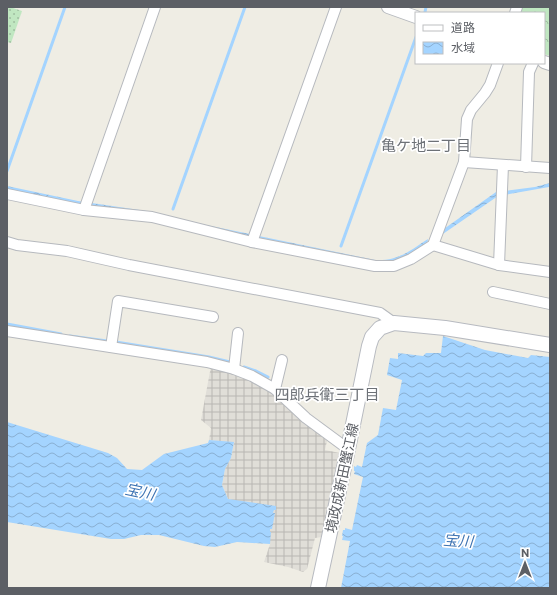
<svg xmlns="http://www.w3.org/2000/svg" width="557" height="595" font-family="Commissioner,'Noto Sans JP',sans-serif">
<defs>
<pattern id="industrial-grid" width="8" height="8" patternUnits="userSpaceOnUse"><rect width="8" height="8" fill="#e0ded8"/><path d="M0 4h8M4 0v8" fill="none" stroke="#b9b7b3"/></pattern>
<pattern id="forest-crowns" width="20" height="18" patternUnits="userSpaceOnUse"><rect width="20" height="18" fill="#c0e7c1"/><path d="M2 6a3 3 0 1 1 6 0M12 15a3 3 0 1 1 6 0" fill="none" stroke="#9fbea0"/></pattern>
<pattern id="garden-dots" width="8" height="8" patternUnits="userSpaceOnUse"><rect width="8" height="8" fill="#c0e7c1"/><path d="M2 2h.1M6 6h.1" fill="none" stroke="#9fbea0" stroke-width="1.8" stroke-linecap="round"/></pattern>
<pattern id="water-waves" width="16" height="10" patternUnits="userSpaceOnUse"><rect width="16" height="10" fill="#a4d4ff"/><path d="M0 5q4-4 8 0t8 0" fill="none" stroke="#89afd2"/></pattern>
</defs>
<rect width="100%" height="100%" fill="#efede4"/>
<!-- industrial -->
<path fill="url(#industrial-grid)" d="M211 366 257 381 285 403 327 441 325 450 340 453 322 537 315 538 307 569 303 572 288 567 264 562 270 544V529L275 513H273L274 510 228 499 222 485 225 469 231 458 234 443 209 440 211 428 201 420Z"/>
<!-- forest -->
<path fill="url(#forest-crowns)" d="M522 7H550V56L544 54V13H520Z"/>
<!-- garden -->
<path fill="url(#garden-dots)" d="M7 7H10L22 11 11 43 7 42Z"/>
<!-- water -->
<g fill="url(#water-waves)">
<path d="M550 183 549 187 498 196 440 236 441 231 496 192 535 187Z"/>
<path d="M7 186 78 201 153 212 206 225 375 260C399 261 409 251 428 239L427 246 403 259 388 263 78 204 7 189Z"/>
<path d="M443 336 485 350 528 358 531 355 550 357V588H341L350 541 342 540 343 536H342L343 530H345V528L352 530 363 477 354 474 355 471H354V466L356 467 357 465 362 467 367 443 378 435 383 408 396 410 402 380 387 375 390 358 398 359V353L423 356 426 353H441Z"/>
<path d="M7 422 108 453 117 458 127 469 142 470 164 454 208 443 209 440 234 442 231 458 225 469 222 485 228 499 276 506V510H274L273 513H275L272 529H270V532H271L270 544 237 542 215 547 204 546 159 535H141L124 539H111L7 522Z"/>
</g>
<g fill="none" stroke-linecap="round" stroke-linejoin="round">
<!-- stream -->
<g stroke="#a4d4ff" stroke-width="3">
<path d="M425 12 426 7"/>
<path d="M7 171 65 7"/>
<path d="M173 209 245 7"/>
<path d="M341 246 416 37"/>
<path d="M7 324 61 334"/>
<path d="M70 336 107 341"/>
<path d="M116 342 209 357 230 362"/>
<path d="M244 367 256 371 268 377"/>
</g>
<!-- minor casing -->
<g stroke="#b6b9be" stroke-width="12">
<g id="minor">
<path d="M515 13 517 7"/>
<path d="M464 162 550 168"/>
<path d="M526 167 529 72 533 63"/>
<path d="M7 194 84 210 152 217 252 242 375 266H394L411 259 433 245 464 162 467 119 471 110 485 93 490 85 498 63"/>
<path d="M84 210 155 7"/>
<path d="M7 242 17 245 67 251 129 265 380 313 394 323"/>
<path d="M252 242 336 7"/>
<path d="M433 245 499 265 550 272"/>
<path d="M499 265 503 165"/>
<path d="M493 292 550 304"/>
<path d="M7 331 207 362 234 369 252 376 275 389 306 418 348 449"/>
<path d="M111 347 118 301 213 317"/>
<path d="M234 369 238 333"/>
<path d="M275 389 282 360"/>
</g>
</g>
<!-- tertiary casing -->
<g stroke="#b6b9be" stroke-width="14">
<g id="tertiary">
<path d="M388 7 416 17"/>
<path d="M544 62 550 64"/>
</g>
</g>
<!-- secondary casing -->
<g stroke="#b7bac0" stroke-width="16">
<path id="secondary" d="M318 588 348 449 369 346 372 337 380 328 394 323 445 328 550 345"/>
</g>
<!-- minor -->
<use href="#minor" stroke="#fff" stroke-width="10"/>
<!-- tertiary -->
<use href="#tertiary" stroke="#fff" stroke-width="12"/>
<!-- secondary -->
<use href="#secondary" stroke="#fff" stroke-width="14"/>
</g>
<g text-anchor="middle" stroke-width="3.5" stroke-linejoin="round" paint-order="stroke">
<!-- street labels -->
<g font-size="14" fill="#5c5f65" stroke="#fff">
<text transform="translate(342 478) rotate(-78)" y="5">境政成新田蟹江線</text>
</g>
<!-- neighbourhood labels -->
<g font-size="15" fill="#6d7177" stroke="#fff">
<text x="426" y="151">亀ケ地二丁目</text>
<text x="327" y="400">四郎兵衛三丁目</text>
</g>
<!-- water labels -->
<g font-size="15" font-style="italic" fill="#3e74b3" stroke="#fff">
<text transform="translate(140 492) rotate(12)" y="5">宝川</text>
<text transform="translate(458 541) rotate(4)" y="5">宝川</text>
</g>
</g>
<!-- border -->
<rect width="557" height="595" fill="none" stroke="#5c5f65" stroke-width="16"/>
<!-- legend -->
<rect x="415" y="12" width="130" height="52" fill="#ffffff" stroke="#bebfc1"/>
<rect x="423" y="25" width="20" height="6" fill="#ffffff" stroke="#bebfc1"/>
<text x="451" y="32" font-size="12" fill="#5c5f65">道路</text>
<rect x="423" y="42" width="20" height="12" fill="url(#water-waves)" stroke="#bebfc1"/>
<text x="451" y="52" font-size="12" fill="#5c5f65">水域</text>
<!-- north arrow -->
<g transform="translate(525 563)" stroke="#ffffff" stroke-width="3" paint-order="stroke">
<path d="M0-3L7 15L0 10L-7 15Z" fill="#5c5f65"/>
<text y="-6" font-size="11" font-weight="bold" text-anchor="middle" fill="#5c5f65">N</text>
</g>
</svg>
